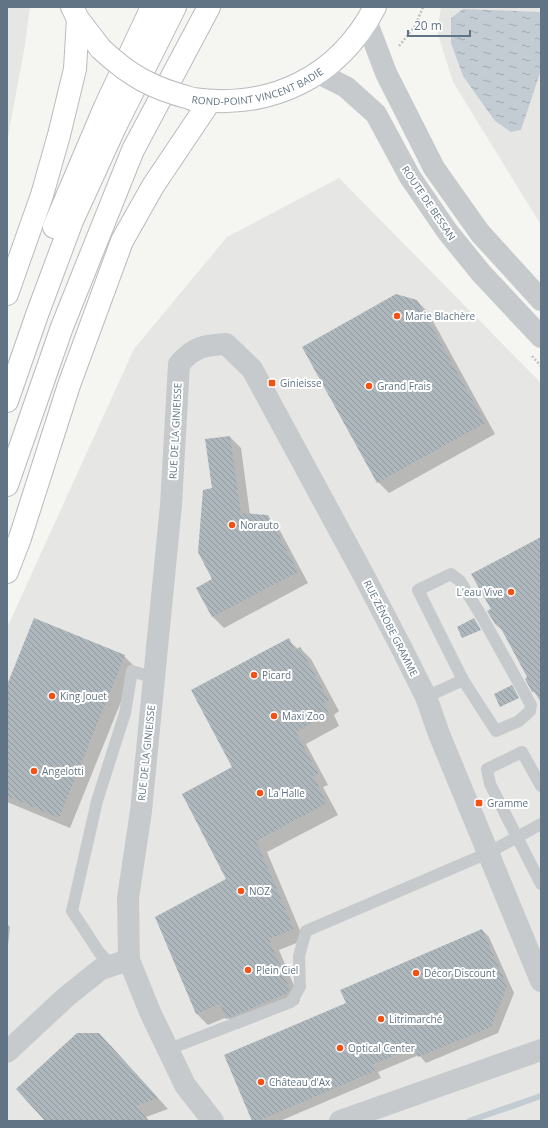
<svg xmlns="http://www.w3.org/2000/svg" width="548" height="1128" font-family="'Open Sans',sans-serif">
<defs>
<pattern id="water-ripples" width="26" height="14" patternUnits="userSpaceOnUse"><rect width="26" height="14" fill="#c2ccd2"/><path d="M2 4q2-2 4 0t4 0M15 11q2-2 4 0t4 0" fill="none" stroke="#a1aab0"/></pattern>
<pattern id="building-back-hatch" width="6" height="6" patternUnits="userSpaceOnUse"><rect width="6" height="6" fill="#aeb7bc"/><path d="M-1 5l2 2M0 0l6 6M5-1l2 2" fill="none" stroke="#91999e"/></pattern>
</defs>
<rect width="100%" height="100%" fill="#f5f6f1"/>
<!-- built -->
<g fill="#e6e7e5">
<path d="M7 7H30L25 45 7 142Z"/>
<path d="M441 7H541V225L453 82 437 31Z"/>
<path d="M339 178 541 383V1121H7V628L134 349 227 237Z"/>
</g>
<!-- water -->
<path fill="url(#water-ripples)" d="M463 9 541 12V70L521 130 511 132 495 121 463 76 451 43V18Z"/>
<!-- shadow -->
<g fill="#0003">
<path d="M417 301 428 312 495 434 389 493 378 482Z"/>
<path d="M230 437 241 448 250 515 267 516 278 527 308 583 224 628 213 617 198 588 214 580 213 489Z"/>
<path d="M541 538V701L533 691 529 678 504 632 495 624 492 610Z"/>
<path d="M288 640 298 649 300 648 311 659 339 711 334 715 339 726 306 744 328 785 323 787 338 815 267 852 304 940 279 950 300 1000 298 1004 238 1029 227 1017 208 1025 197 1014 156 918 227 879 233 767Z"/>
<path d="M124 656 135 667 70 828 7 802V688Z"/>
<path d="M7 924 10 927 7 955Z"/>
<path d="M482 930 489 937 514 993 498 1033 426 1063 419 1055 378 1072 381 1078 280 1121H253L347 1004Z"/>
<path d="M110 1045 168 1109 146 1117 149 1121H46Z"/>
</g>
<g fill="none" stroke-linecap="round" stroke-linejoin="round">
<!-- stream -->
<path stroke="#c2ccd2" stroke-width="6" d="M469 1121 541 1096"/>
</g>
<!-- building -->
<g fill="url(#building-back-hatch)">
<path d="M396 294 417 300 485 423 377 483 302 347Z"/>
<path d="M230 436 241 513 268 515 298 572 212 617 196 588 212 579 198 552 203 490 212 488 205 439Z"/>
<path d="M541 537V703L535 691 532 692 525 679 527 677 498 623 495 624 487 611 491 609 471 574Z"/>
<path d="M34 618 125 655 59 818 7 796V685Z"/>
<path d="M474 618 481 630 462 638 457 627Z"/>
<path d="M289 638 295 650 300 647 321 686 329 700 324 703 329 714 296 732 318 774 313 776 327 803 256 841 294 929 269 939 290 989 287 993 226 1019 220 1004 196 1014 155 917 226 879 182 794 232 767 191 690Z"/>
<path d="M512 685 519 698 500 707 494 694Z"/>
<path d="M482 929 507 986 491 1027 418 1057 415 1047 372 1065 375 1071 258 1121H252L224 1055 346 1003 340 990Z"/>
<path d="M77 1033H99L158 1098 136 1106 149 1121H45L16 1089Z"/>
</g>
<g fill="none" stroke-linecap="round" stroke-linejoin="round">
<!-- primary casing -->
<g stroke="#b7bbbf" stroke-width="24">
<g id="primary">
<path d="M72 7 78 19 101 49"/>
<path id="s1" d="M192 99C270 110 338 78 375 7"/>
</g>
</g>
<!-- trunk casing -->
<g stroke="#b8bbbe" stroke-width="24">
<g id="trunk">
<path d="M54 227 105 107 152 7"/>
<path d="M7 294 42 195 59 135 75 69 78 19"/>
<path d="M7 401 38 312 72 221 115 127 175 7"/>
<path d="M7 485 62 327 133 150 209 7"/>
<path d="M7 572 20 538 69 385 122 241 153 186 210 101"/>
</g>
</g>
<!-- path -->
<g stroke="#c0c1c3" stroke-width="2.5" stroke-dasharray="2 2" stroke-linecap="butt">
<path d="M399 46 415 26 423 7"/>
<path d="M532 356 541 366"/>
</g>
<!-- service -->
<g stroke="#c7cacd" stroke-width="12">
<path d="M451 574 460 581 482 617 531 705 530 711 519 721 496 731 463 680 418 590Z"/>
<path d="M426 697 463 680"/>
<path d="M541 786 522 752 487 769 490 784 541 884"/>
<path d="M111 966 99 952 72 911 97 801 125 713 132 671 154 678"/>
<path d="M169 1049 291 1002 300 987 299 956 306 931 488 853 541 824"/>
</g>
<!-- minor -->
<g stroke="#c7cacd" stroke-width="22">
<path d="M7 1052 66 997 101 969 129 960"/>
<path d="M213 1121 185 1085 150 1012 129 960 128 898 141 811 171 505 179 364C194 347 204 345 226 344L252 369 363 574 401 647 426 697 439 734 541 981"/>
<path d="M340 1121 541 1050"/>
</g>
<!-- tertiary -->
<g stroke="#c7cacd" stroke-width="22">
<path d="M367 23 386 73 434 168 480 233 541 300"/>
<path d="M318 73 346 87 376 114 410 177 447 231 481 273 541 337"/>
</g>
<!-- primary -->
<use href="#primary" stroke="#fff" stroke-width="22"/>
<!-- trunk -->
<use href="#trunk" stroke="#fff" stroke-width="22"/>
<!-- primary-bridge casing -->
<g stroke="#b7bbbf" stroke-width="24" stroke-linecap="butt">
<path id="primary-bridge" d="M101 49C130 76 152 88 190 98"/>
</g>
<!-- primary-bridge -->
<use href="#primary-bridge" stroke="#fff" stroke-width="22"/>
</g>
<!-- markers -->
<g fill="#f35214" stroke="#fff" stroke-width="1.5">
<circle cx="397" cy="316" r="4"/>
<rect x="268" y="379" width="8" height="8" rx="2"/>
<circle cx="369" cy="386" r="4"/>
<circle cx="232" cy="525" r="4"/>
<circle cx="511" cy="592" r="4"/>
<circle cx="254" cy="675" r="4"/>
<circle cx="52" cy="696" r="4"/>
<circle cx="274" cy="716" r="4"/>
<circle cx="34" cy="771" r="4"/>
<circle cx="260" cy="793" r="4"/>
<rect x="475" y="799" width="8" height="8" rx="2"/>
<circle cx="241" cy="891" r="4"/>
<circle cx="248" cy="970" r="4"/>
<circle cx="416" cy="973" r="4"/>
<circle cx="381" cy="1019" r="4"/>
<circle cx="340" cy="1048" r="4"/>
<circle cx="261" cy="1082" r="4"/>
</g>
<g text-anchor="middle" stroke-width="4" stroke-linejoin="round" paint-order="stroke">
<!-- street labels -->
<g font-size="10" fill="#617485" stroke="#fff">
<text dy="4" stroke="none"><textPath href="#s1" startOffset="68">ROND-POINT VINCENT BADIE</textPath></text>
<text transform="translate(429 203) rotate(56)" y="4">ROUTE DE BESSAN</text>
<text transform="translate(175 431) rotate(-87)" y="4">RUE DE LA GINIEISSE</text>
<text transform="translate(391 628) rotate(63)" y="4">RUE ZÉNOBE GRAMME</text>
<text transform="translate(146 753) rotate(-84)" y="4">RUE DE LA GINIEISSE</text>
</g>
<!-- poi labels -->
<g font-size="10" fill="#617485" stroke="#fff" text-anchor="start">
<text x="405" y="320">Marie Blachère</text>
<text x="280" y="387">Ginieisse</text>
<text x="377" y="390">Grand Frais</text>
<text x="240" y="529">Norauto</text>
<text x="503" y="596" text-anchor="end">L'eau Vive</text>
<text x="262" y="679">Picard</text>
<text x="60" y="700">King Jouet</text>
<text x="282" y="720">Maxi Zoo</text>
<text x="42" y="775">Angelotti</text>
<text x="268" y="797">La Halle</text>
<text x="487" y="807">Gramme</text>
<text x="249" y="895">NOZ</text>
<text x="256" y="974">Plein Ciel</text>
<text x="424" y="977">Décor Discount</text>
<text x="389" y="1023">Litrimarché</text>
<text x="348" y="1052">Optical Center</text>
<text x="269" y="1086">Château d'Ax</text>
</g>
</g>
<!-- border -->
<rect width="548" height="1128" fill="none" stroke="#617485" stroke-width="16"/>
<!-- scale -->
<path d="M408 30v6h62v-6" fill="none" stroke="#617485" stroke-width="2"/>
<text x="414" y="30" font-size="12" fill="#617485" stroke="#ffffff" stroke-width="3" paint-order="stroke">20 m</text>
</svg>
